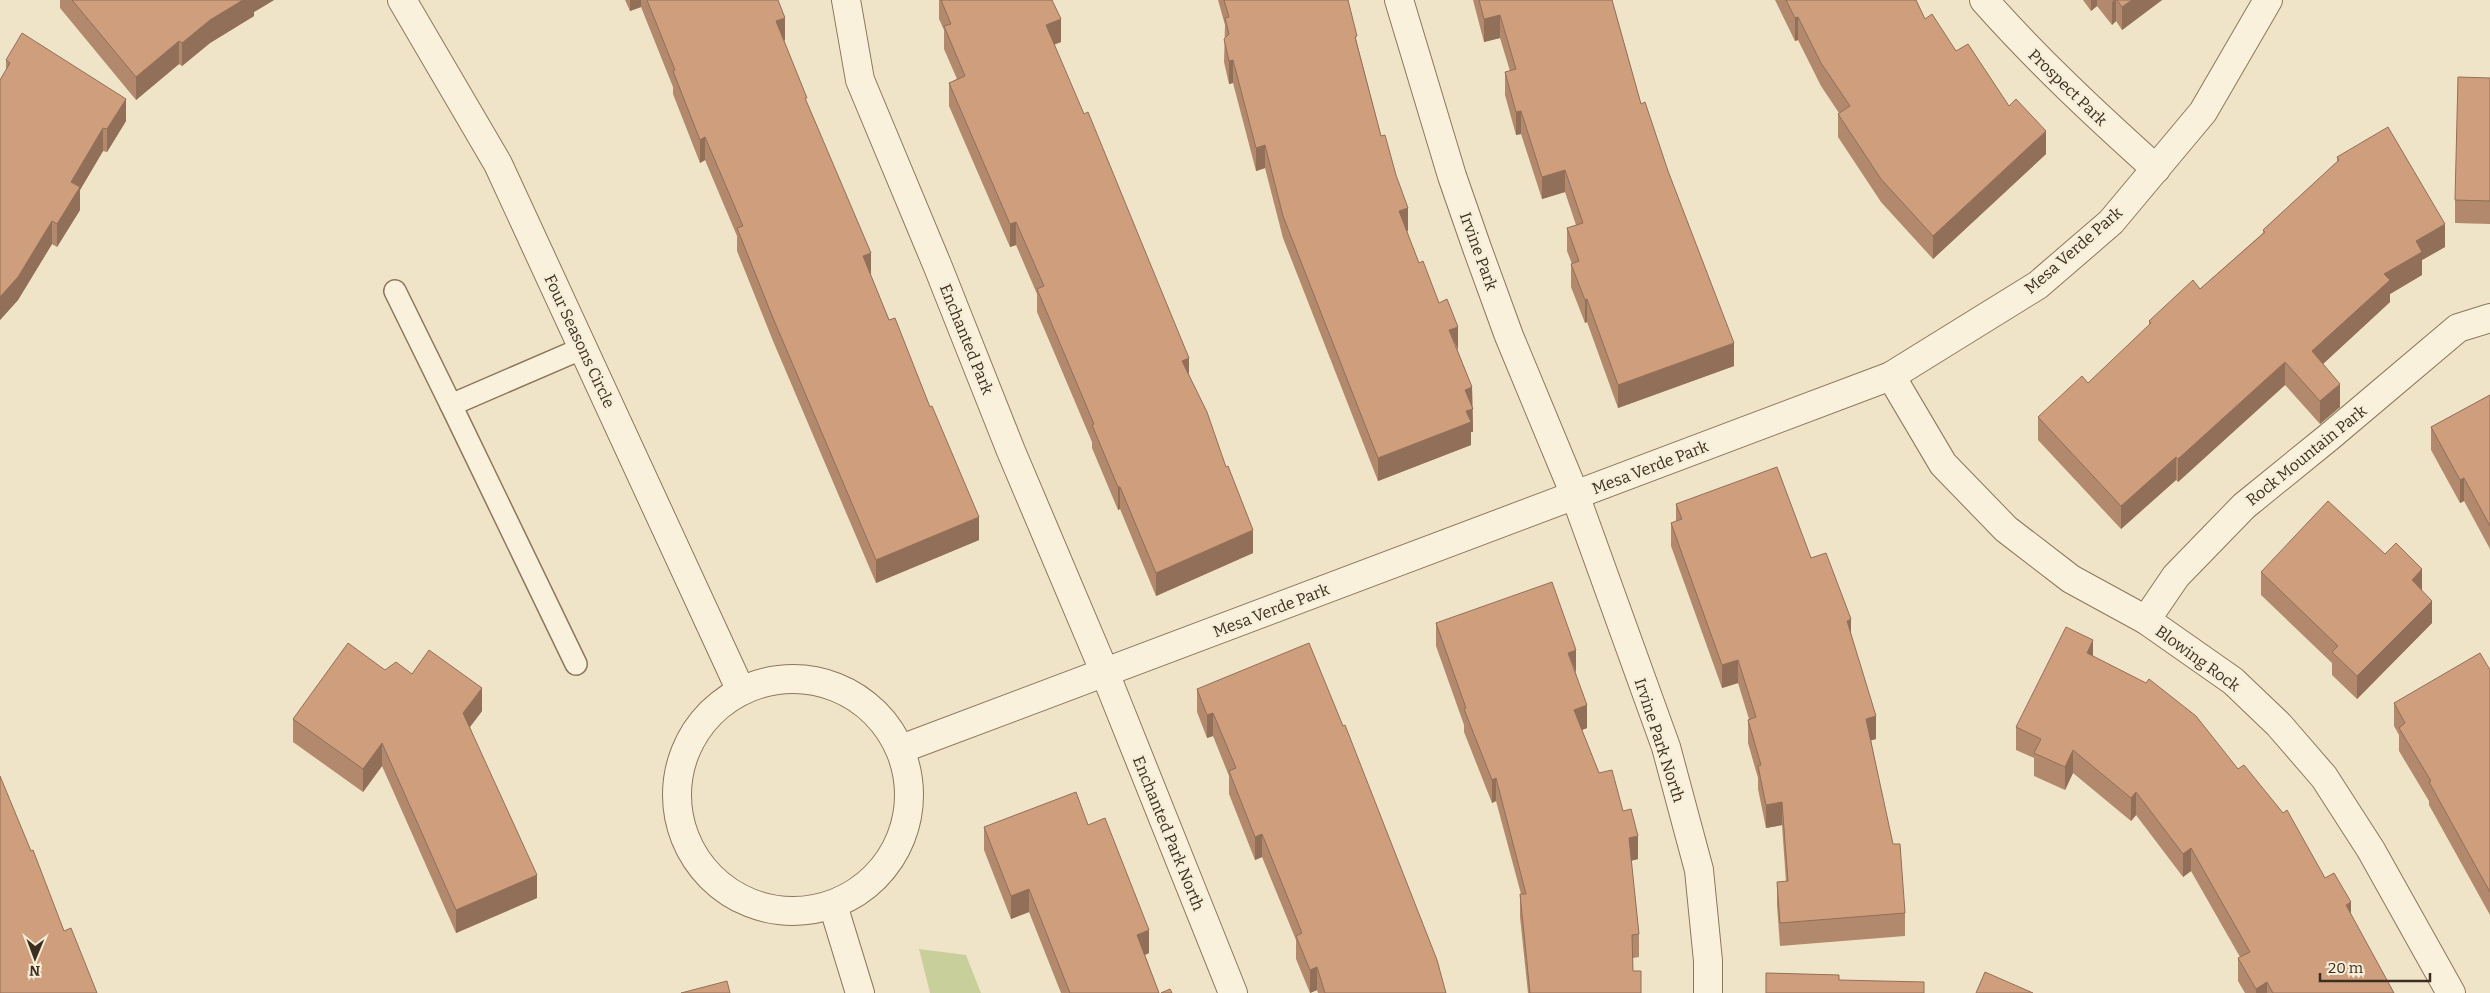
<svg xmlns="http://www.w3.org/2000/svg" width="2490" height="993" font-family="Bitter,serif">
<rect width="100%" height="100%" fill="#f0e4c8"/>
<!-- green -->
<path fill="#c9cf9b" d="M919 949 966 955 981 993H930Z"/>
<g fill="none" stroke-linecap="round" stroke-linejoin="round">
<!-- service casing -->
<g stroke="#8d765c" stroke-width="24">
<g id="service">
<path d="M395 291 451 405"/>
<path d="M576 664 451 405 583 348"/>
</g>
</g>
<!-- minor casing -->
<g stroke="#8d765c" stroke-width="30">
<g id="minor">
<path d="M402 0 498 164 741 691"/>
<path d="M846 0 860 80 938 267 1011 451 1105 673 1233 993"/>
<path d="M1399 0 1452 176 1477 248 1509 336 1575 495 1666 747 1699 870 1708 961V993"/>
<path d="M1984 0C2038 61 2096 115 2156 169"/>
<path d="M1891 376 1943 464 2006 529 2071 579 2146 620 2233 681 2279 725 2324 777 2371 850 2451 993"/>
<path d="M2146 620 2176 576 2244 506 2329 437 2458 328 2490 318"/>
<circle cx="793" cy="795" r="116"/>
<path d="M901 749 1891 376 2038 285 2111 222 2203 112 2268 0"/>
<path d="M833 905 860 993"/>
</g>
</g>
<!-- service -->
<use href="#service" stroke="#faf1dc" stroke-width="21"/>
<!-- minor -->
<use href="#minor" stroke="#faf1dc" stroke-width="28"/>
</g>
<!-- wall -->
<g fill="#b2896c">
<path d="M60 0H274L254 12V16L210 43 182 66 179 64 136 100 60 8Z"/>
<path d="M625 0H778L785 40 784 41 871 276 979 540 876 583 773 341 737 251V236L705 160 700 163 673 94V87L641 7 630 11Z"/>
<path d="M939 0H1052L1061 42 1054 44 1189 375 1253 553 1156 596 1120 509 1118 510 1092 448V442L1037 312V294L1016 245 1010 247 949 106V83L957 79 944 49V30L939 19Z"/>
<path d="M1218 0H1348L1357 43 1381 136 1408 231H1406L1419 263 1439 303 1472 387 1473 432H1471V445L1378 481 1283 238 1265 168 1256 171 1233 83 1229 84 1224 62 1225 25Z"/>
<path d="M1473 0H1612L1641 104 1668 171 1734 366 1618 408 1587 322 1585 323 1571 287V264H1572L1567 251V228L1576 225 1565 192 1542 199 1521 134 1516 135 1505 95V72L1510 71 1500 38 1484 42Z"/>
<path d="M1775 0H1916L1925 19 2009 106 2046 154 1933 259 1881 202 1838 137V114L1839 113 1821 86 1798 40 1795 41Z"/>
<path d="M2083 0H2162L2122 30 2116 21 2112 25 2097 6 2091 11Z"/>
<path d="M6 60 126 121 107 152 103 151 80 190V210L57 247 52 244 18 300 0 320V80L6 70Z"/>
<path d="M2490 78V224L2455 223V200Z"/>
<path d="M2337 157 2445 247 2422 260V275L2390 294V302L2323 364 2340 407 2320 424 2285 385 2178 482 2176 480 2121 529 2038 440V417L2088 383 2149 326V321L2200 289 2263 233V230L2337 162Z"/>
<path d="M2490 395V549L2464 501 2460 503 2431 450V427Z"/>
<path d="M1676 504 1811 558 1851 634 1876 739 1871 740 1905 913V936L1780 946 1777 905V882H1786L1782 825 1766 828 1758 789V778L1748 743V720L1749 719 1738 683 1722 688 1671 546V523L1676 521Z"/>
<path d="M2261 572 2422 591 2432 623 2357 699 2332 675V663L2261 595Z"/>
<path d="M1436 623 1576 673 1587 728 1582 730 1599 773 1623 811 1638 859 1631 861 1639 934V957L1633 958V971L1641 993H1528L1520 917V894H1521L1496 801 1492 803 1464 732V725L1436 646Z"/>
<path d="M2093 656 2325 878 2351 915 2394 993H2245L2238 981V958L2240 957 2191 871 2183 877 2136 815 2131 821 2073 773 2065 790 2034 776V758L2016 750V727Z"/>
<path d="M385 670 412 674 482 711 470 727 537 898 456 933 382 766 363 792 293 742V719Z"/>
<path d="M2490 670V915L2429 805V801L2399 751V735L2394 726V703Z"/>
<path d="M1197 689 1446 993H1318L1317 990 1310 993 1296 959V940L1262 857 1255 860 1229 794V776L1213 736 1207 738 1197 712Z"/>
<path d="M1088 825 1149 953 1145 955 1159 993H1061L1029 912 1011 919 984 850V827Z"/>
</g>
<!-- shaded-wall -->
<g fill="#916f58">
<path d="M243 0H274L254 12V16L210 43 182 66V43L210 20Z"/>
<path d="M630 0H641V7L630 11Z"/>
<path d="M2091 0H2097V6L2091 11Z"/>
<path d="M2114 0H2116V21L2112 25V2Z"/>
<path d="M2132 0H2162L2122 30V7Z"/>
<path d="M1500 15V38L1484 42V19Z"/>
<path d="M1798 17V40L1795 41V18Z"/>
<path d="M785 18V40L776 44V21Z"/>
<path d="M1061 19V42L1046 48V25Z"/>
<path d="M179 41V64L136 100V77Z"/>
<path d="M1233 60V83L1229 84V61Z"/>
<path d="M126 99V121L107 152V129Z"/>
<path d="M1521 111V134L1516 135V112Z"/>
<path d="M103 128V151L80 190V210L57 247V224L71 182Z"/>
<path d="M2046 131V154L1933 259V236Z"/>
<path d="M705 137V160L700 163V140Z"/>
<path d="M1265 145V168L1256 171V148Z"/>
<path d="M1565 170V192L1542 199V177Z"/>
<path d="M1408 208V231L1399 234V211Z"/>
<path d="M52 221V244L18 300 0 320V297Z"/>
<path d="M1016 222V245L1010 247V224Z"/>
<path d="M2445 224V247L2422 260V275L2390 294V302L2312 374V351L2416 241Z"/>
<path d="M871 253V276L863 279V256Z"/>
<path d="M1587 299V322L1585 323V300Z"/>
<path d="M1458 327V350L1449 330Z"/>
<path d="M1734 343V366L1618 408V385Z"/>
<path d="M1189 358V381L1182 361Z"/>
<path d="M2285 362V385L2178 482V459Z"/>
<path d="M2340 384V407L2320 424V401Z"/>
<path d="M1472 387 1473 432H1471V445L1378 481V458L1465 390Z"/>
<path d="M2176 457V480L2121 529V506Z"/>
<path d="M2464 478V501L2460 503V480Z"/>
<path d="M1118 487H1120V509L1118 510Z"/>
<path d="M979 517V540L876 583V560Z"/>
<path d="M1253 530V553L1156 596V573Z"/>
<path d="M2422 569V592L2412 580Z"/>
<path d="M2432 601V623L2357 699V676Z"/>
<path d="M1851 619V642L1847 621Z"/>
<path d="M2093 640V663L2087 653Z"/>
<path d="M1576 650V673L1568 653Z"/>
<path d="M1738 660V683L1722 688V665Z"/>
<path d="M482 688V711L463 736V713Z"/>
<path d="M1587 705V728L1574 733V710Z"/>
<path d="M1213 713V736L1207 738V715Z"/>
<path d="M1876 716V739L1866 742V719Z"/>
<path d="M382 743V766L363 792V769Z"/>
<path d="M2073 750V773L2065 790V767Z"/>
<path d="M1496 778V801L1492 803V780Z"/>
<path d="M2136 792V815L2131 821V798Z"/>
<path d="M1782 802V825L1766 828V805Z"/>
<path d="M1262 834V857L1255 860V837Z"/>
<path d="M1638 836V859L1629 861V838Z"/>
<path d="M2191 848V871L2183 877V854Z"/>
<path d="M537 875V898L456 933V910Z"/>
<path d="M1029 889V912L1011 919V896Z"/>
<path d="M2351 902V925L2346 905Z"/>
<path d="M1149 930V953L1137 958V935Z"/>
<path d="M1317 967V990L1310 993V970Z"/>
<path d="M2267 982V993H2256V989Z"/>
</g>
<!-- building -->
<g fill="#cf9f7d" stroke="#916f58">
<path d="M72 0H243L210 20 182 43 179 41 136 77Z"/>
<path d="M647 0H778L785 18 776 21 807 98H805L871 253 863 256 889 320 895 318 930 407 932 406 979 517 876 560 773 318 737 228 743 226 705 137 700 140 673 71 675 70Z"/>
<path d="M941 0H1052L1061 19 1046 25 1084 114 1088 112 1161 290 1189 358 1182 361 1207 412 1226 467 1228 466 1253 530 1156 573 1120 487H1118L1092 425 1094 424 1037 289 1044 286 1016 222 1010 224 949 83 965 76 944 26 951 24Z"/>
<path d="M1224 0H1348L1357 36 1355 37 1381 136 1385 135 1396 175 1408 208 1399 211 1419 263 1423 261 1439 303 1447 299 1458 327 1449 330 1472 387 1465 390 1473 409 1466 411 1471 422 1378 458 1283 216 1265 145 1256 148 1233 60 1229 61 1224 39 1229 34 1225 18 1229 17Z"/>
<path d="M1479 0H1612L1641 104 1645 102 1668 171 1734 343 1618 385 1587 299 1585 300 1571 264 1579 261 1567 228 1583 223 1565 170 1542 177 1521 111 1516 112 1505 72 1516 69 1500 15 1484 19Z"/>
<path d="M1786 0H1916L1925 19 1932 14 1956 51 1968 44 2009 106 2016 99 2046 131 1933 236 1881 179 1838 114 1850 106 1821 63 1798 17 1795 18Z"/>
<path d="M2117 0H2132L2122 7Z"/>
<path d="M22 33 126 99 107 129 103 128 71 182 80 187 57 224 52 221 18 277 0 297V80L10 63 6 60Z"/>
<path d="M2458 77 2490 78V201L2455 200Z"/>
<path d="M2388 127 2445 224 2416 241 2422 252 2384 274 2390 280 2312 351 2340 384 2320 401 2285 362 2178 459 2176 457 2121 506 2038 417 2082 376 2088 383 2151 323 2149 321 2193 280 2200 289 2265 232 2263 230 2339 160 2337 157Z"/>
<path d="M2490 395V526L2464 478 2460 480 2431 427Z"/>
<path d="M1777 467 1811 558 1826 553 1851 619 1847 621 1876 716 1866 719 1893 844H1900L1905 913 1780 923 1777 882 1788 881 1782 802 1766 805 1758 766 1761 765 1748 720 1756 717 1738 660 1722 665 1671 523 1682 519 1676 504Z"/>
<path d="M2328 501 2385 554 2396 543 2422 569 2412 580 2432 601 2357 676 2332 652 2338 646 2261 572Z"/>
<path d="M1552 582 1576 650 1568 653 1587 705 1574 710 1599 773 1612 770 1623 811 1631 809 1638 836 1629 838 1639 934 1632 935 1633 971H1641V993H1530L1520 894H1526L1496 778 1492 780 1464 709 1466 708 1436 623Z"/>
<path d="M2066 627 2093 640 2087 653 2146 683 2149 679 2196 716 2238 769 2244 765 2283 813 2287 810 2325 878 2334 873 2351 902 2346 905 2394 993H2273L2267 982 2256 989 2238 958 2250 952 2191 848 2183 854 2136 792 2131 798 2073 750 2065 767 2034 753 2041 739 2016 727Z"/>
<path d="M348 643 385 670 396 662 412 674 429 650 482 688 463 713 537 875 456 910 382 743 363 769 293 719Z"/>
<path d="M1309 643 1343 726 1345 725 1437 960 1446 993H1325L1317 967 1310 970 1296 936 1302 933 1262 834 1255 837 1229 771 1236 768 1213 713 1207 715 1197 689Z"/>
<path d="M2480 653 2490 670V892L2429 782 2431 781 2399 728 2405 723 2394 703Z"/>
<path d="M0 776 31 851 33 850 64 931 71 928 97 993H0Z"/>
<path d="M1076 792 1088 825 1105 818 1149 930 1137 935 1159 993H1070L1029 889 1011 896 984 827Z"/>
<path d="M1985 972 2033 993H1976Z"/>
<path d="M1766 973 1839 975V980L1924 982V993H1766Z"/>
<path d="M727 981 730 993H681Z"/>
<path d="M1170 989 1172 993H1161Z"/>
</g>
<g text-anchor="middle" stroke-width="5" stroke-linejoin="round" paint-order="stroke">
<!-- street labels -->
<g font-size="16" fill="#3d2e20" stroke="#f7eed8">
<text transform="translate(2068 87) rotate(44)" y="6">Prospect Park</text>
<text transform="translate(2073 250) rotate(-41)" y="6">Mesa Verde Park</text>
<text transform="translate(1479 251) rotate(70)" y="6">Irvine Park</text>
<text transform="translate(967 339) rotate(68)" y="6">Enchanted Park</text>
<text transform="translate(580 341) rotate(65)" y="6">Four Seasons Circle</text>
<text transform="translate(2306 455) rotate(-39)" y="6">Rock Mountain Park</text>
<text transform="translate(1650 467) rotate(-21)" y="6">Mesa Verde Park</text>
<text transform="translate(1271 610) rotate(-21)" y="6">Mesa Verde Park</text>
<text transform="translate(2198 658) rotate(36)" y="6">Blowing Rock</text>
<text transform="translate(1660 740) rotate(72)" y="6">Irvine Park North</text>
<text transform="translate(1169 833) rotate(68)" y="6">Enchanted Park North</text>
</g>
</g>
<!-- north arrow -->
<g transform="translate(35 958) rotate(181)" stroke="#f7eed8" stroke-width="4" paint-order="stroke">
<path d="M0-4L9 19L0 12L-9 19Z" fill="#3d2e20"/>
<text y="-8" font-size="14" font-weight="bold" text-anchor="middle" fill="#3d2e20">N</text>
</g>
<!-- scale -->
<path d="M2320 973v8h110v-8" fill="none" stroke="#3d2e20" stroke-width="2.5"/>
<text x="2328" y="973" font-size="15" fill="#3d2e20" stroke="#f7eed8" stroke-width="4" paint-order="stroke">20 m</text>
</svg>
